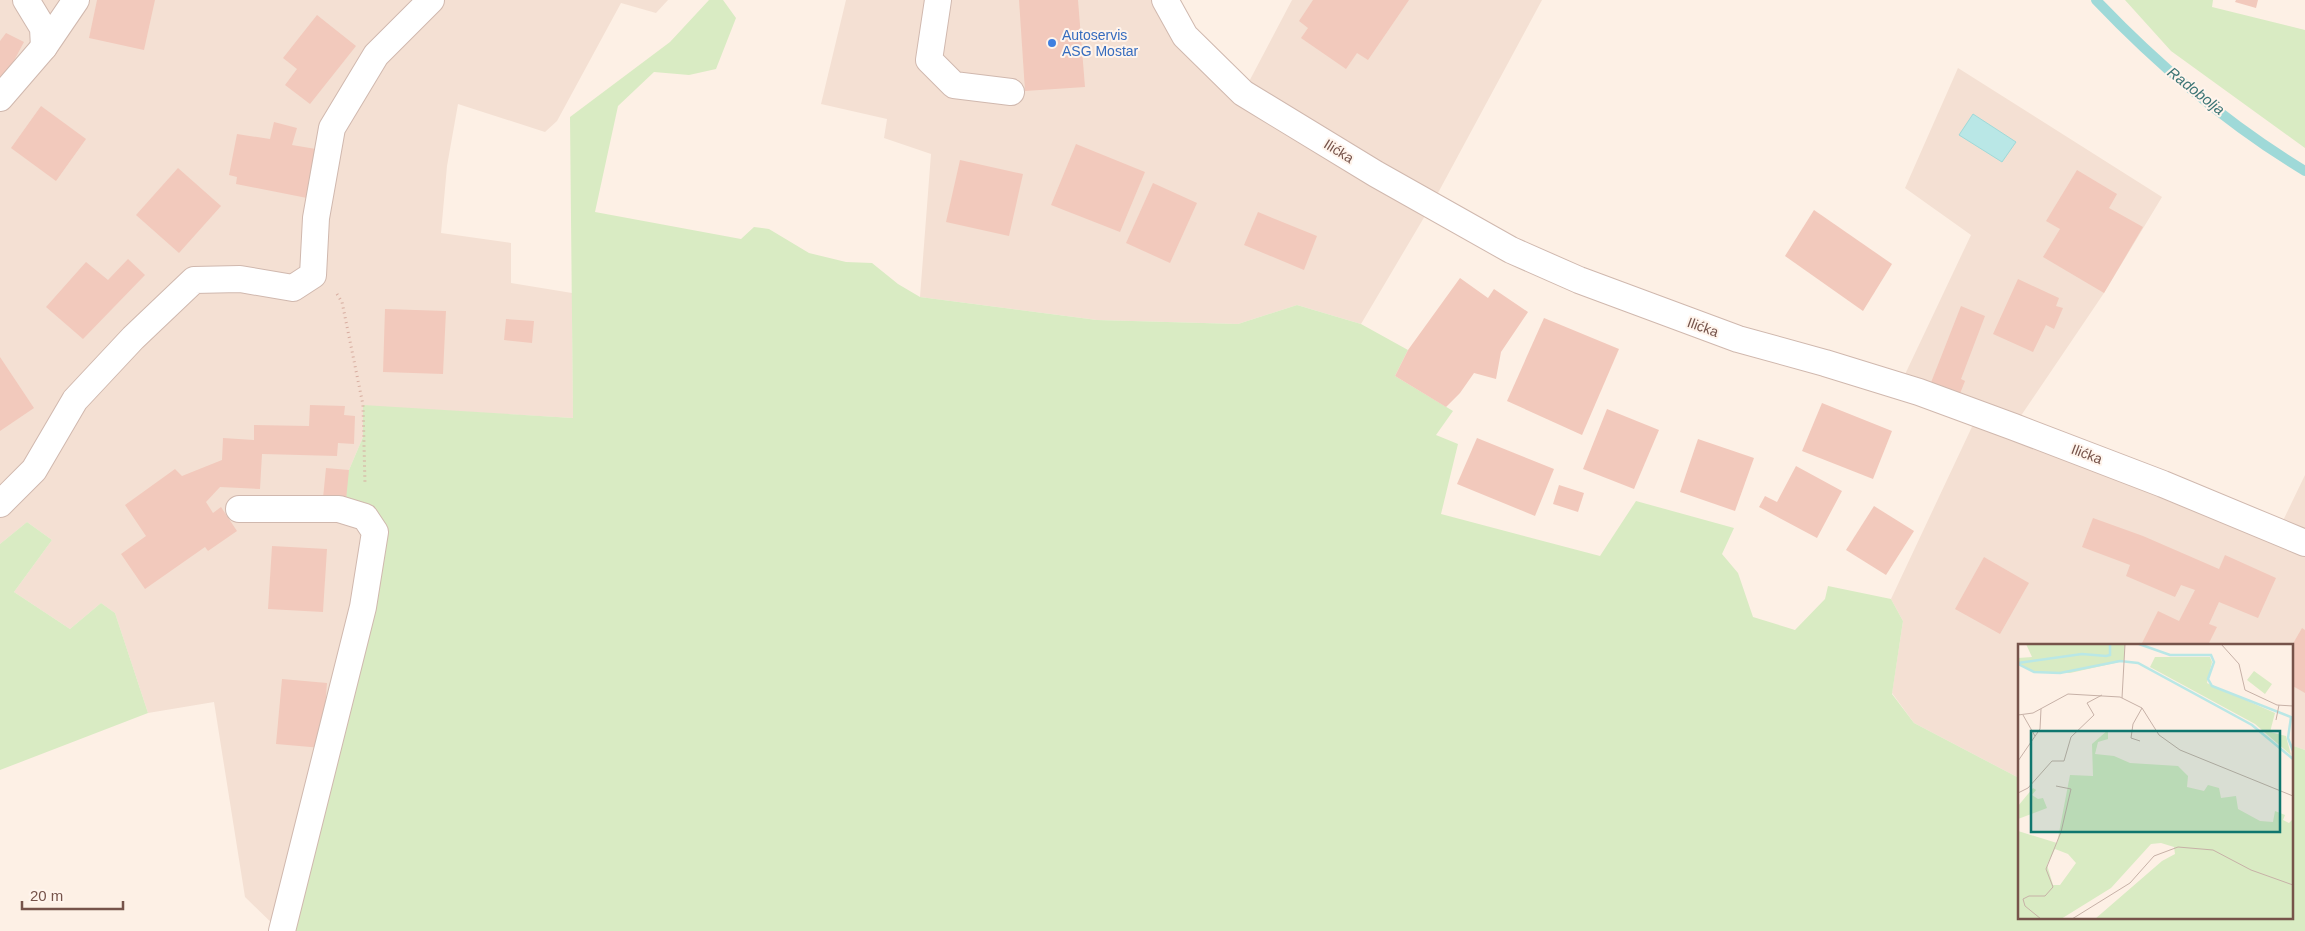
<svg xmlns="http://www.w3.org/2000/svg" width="2305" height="931" font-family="Arial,sans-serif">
<rect width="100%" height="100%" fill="#fdf0e5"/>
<!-- residential -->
<g fill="#f4e0d3">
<path d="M0 0H668L656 13 621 3 557 121 545 132 458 104 447 166 441 233 511 243V283L572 293 573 418 364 406 363 437 349 470 375 532 280 931 245 897 214 702 148 713 115 613 101 603 70 629 14 592 52 540 27 522 0 544Z"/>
<path d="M846 0H1165L1243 93 1292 0H1542L1432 204 1361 324 1297 305 1238 324 1097 320 920 297 931 154 884 138 887 119 821 104Z"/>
<path d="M1958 68 2162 197 2104 293 2014 426 2278 531 2305 475V750L2291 745V645H2019V778L1914 723 1892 693 1903 621 1891 599 1978 414 1899 387 1971 235 1905 188Z"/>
</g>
<!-- green -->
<g fill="#d9ebc3">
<path d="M709 0H723L736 18 716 69 689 75 654 72 618 106 595 212 741 239 754 227 769 229 809 253 846 262 872 263 898 284 920 297 1097 320 1238 324 1297 305 1361 324 1408 350 1395 376 1453 411 1436 435 1458 444 1441 514 1600 556 1636 501 1734 528 1722 554 1738 573 1753 617 1795 630 1825 599 1828 586 1891 599 1903 621 1892 694 1914 723 2019 778V917H2291V745L2305 750V931H282L375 532 339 509 349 470 363 437V405L573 418 570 117 670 42Z"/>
<path d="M2125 0H2213L2212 7 2305 30V148L2171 51Z"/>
<path d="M27 522 52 540 14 592 70 629 101 603 115 613 148 713 0 770V544Z"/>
</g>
<!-- water -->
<path fill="#b9e7e6" stroke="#9fd9d8" d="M1973 114 2016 142 2002 162 1959 135Z"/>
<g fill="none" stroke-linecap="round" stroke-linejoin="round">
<!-- stream -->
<path stroke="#9fd9d8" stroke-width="10" d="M2096 0C2157 64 2229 125 2305 171"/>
</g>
<!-- building -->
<g fill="#f2c9bc">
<path d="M97 0H155L144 50 89 38Z"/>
<path d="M1019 0H1078L1085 87 1025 91Z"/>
<path d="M1313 0H1409L1368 60 1357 53 1346 69 1301 38 1308 28 1299 21Z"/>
<path d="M2236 0H2258L2256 8 2235 2Z"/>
<path d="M317 15 356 46 310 104 285 85 297 69 283 58Z"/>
<path d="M6 33 24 42 0 87V41Z"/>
<path d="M41 106 86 139 56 181 11 148Z"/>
<path d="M274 122 297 128 292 145 316 149 307 198 236 184 237 177 229 175 237 134 270 139Z"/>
<path d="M1076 144 1145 172 1120 232 1051 205Z"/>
<path d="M960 160 1023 174 1009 236 946 222Z"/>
<path d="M178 168 221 206 179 253 136 215Z"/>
<path d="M2077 170 2117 194 2109 208 2143 227 2104 293 2043 257 2060 229 2046 221Z"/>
<path d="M1153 183 1197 203 1170 263 1126 243Z"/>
<path d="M1814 210 1892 264 1863 311 1785 256Z"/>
<path d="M1258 212 1317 236 1304 270 1244 245Z"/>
<path d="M128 259 145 275 83 339 46 307 86 262 108 280Z"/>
<path d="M1460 278 1488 298 1494 289 1528 312 1501 352 1496 379 1474 373 1460 393 1446 407 1395 376 1408 350Z"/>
<path d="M2018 279 2059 298 2056 306 2063 308 2054 329 2046 325 2033 352 1993 334Z"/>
<path d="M1961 306 1985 316 1961 379 1965 381 1959 396 1930 385Z"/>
<path d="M385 309 446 311 443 374 383 372Z"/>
<path d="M1544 318 1619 349 1582 435 1507 401Z"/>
<path d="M506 319 534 321 532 343 504 340Z"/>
<path d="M0 357 34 408 0 431Z"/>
<path d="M1822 403 1892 431 1873 479 1802 451Z"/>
<path d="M310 405 345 406 344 415 355 416 354 444 338 443 337 456 262 454 260 489 220 487 206 502 213 513 221 507 237 531 208 551 205 547 145 589 121 554 146 536 125 505 175 469 182 476 222 460 223 438 254 440V425L309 426Z"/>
<path d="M1607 409 1659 430 1634 489 1583 469Z"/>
<path d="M1477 438 1554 469 1535 516 1457 484Z"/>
<path d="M1698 439 1754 458 1735 511 1680 492Z"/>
<path d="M1796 466 1842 491 1817 538 1759 507 1765 496 1777 502Z"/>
<path d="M326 468 349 470 346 500 323 498Z"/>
<path d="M1559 485 1584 493 1578 512 1553 504Z"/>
<path d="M1874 506 1914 531 1886 575 1846 550Z"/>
<path d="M2093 518 2143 536 2219 569 2225 555 2276 578 2258 618 2219 602 2209 624 2217 627 2208 645H2141L2158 611 2179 621 2195 590 2181 585 2175 597 2126 576 2130 565 2082 547Z"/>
<path d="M272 546 327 549 323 612 268 609Z"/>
<path d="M1984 557 2029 583 2000 634 1955 609Z"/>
<path d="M2302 628 2305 630V693L2291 685V647Z"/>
<path d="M282 679 327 683 322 748 276 744Z"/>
</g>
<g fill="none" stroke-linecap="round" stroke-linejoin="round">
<!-- street casing -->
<g stroke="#d0b8ae" stroke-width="28">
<g id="street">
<path d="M26 0 43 28 44 47"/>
<path d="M938 0 929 60 954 85 1011 92"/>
<path d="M1165 0 1185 36 1243 93 1376 174 1511 250 1579 280 1738 339 1825 363 1919 392 2014 427 2163 484 2305 543"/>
<path d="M0 98 44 47 76 0"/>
<path d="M0 504 34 470 75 400 133 338 194 280 240 279 293 288 313 275 316 218 332 128 376 55 431 0"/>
<path d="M239 509H339L365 517 375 532 363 607 282 931"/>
</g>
</g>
<!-- path -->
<path stroke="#d7ac9f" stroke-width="3" stroke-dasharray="1 4" stroke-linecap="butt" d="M337 294 342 302 363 405 365 484"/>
<!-- street -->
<use href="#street" stroke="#fff" stroke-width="26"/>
</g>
<!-- markers -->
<circle fill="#3f7fe0" stroke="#fff4ec" stroke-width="2" cx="1052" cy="43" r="5"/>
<g text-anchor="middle" stroke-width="4" stroke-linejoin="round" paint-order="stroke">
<!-- shop labels -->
<g font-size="14" fill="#366cbe" stroke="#fff4ec" text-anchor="start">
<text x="1062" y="40">Autoservis<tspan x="1062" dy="16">ASG Mostar</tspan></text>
</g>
<!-- street labels -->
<g font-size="14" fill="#76534a" stroke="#fff4ec">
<text transform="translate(1339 151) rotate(32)" y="5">Ilićka</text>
<text transform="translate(1703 327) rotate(20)" y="5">Ilićka</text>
<text transform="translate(2087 454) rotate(21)" y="5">Ilićka</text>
</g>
<!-- water labels -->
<g font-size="15" font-style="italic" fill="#3a7474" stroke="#fff4ec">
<text transform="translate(2196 91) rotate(38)" y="5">Radobolja</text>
</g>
</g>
<!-- overview -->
<g transform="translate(2018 644)">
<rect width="275" height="275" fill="#fdf0e5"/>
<path d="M8 0H107L106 17 52 29 16 28 0 20V14L14 13ZM137 13H192L194 18 189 39 257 69 252 88 268 92 273 111 237 80 132 23ZM236 27 254 40 247 50 229 36ZM90 86V95L80 98 77 110 96 112 112 119 160 122 170 132 169 143 186 147 190 141 201 144 203 154 218 152 220 165 242 177 255 178 257 167 267 171 265 176 271 179 275 175V275H77L144 217 157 210 156 203 143 199 133 200 93 244 43 275H0V187L39 199 52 131 75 132 74 100ZM37 205 50 210 58 219 42 241H35L29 221ZM15 144 18 146 14 151 20 155 25 154 29 164 0 175V162Z" fill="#d9ebc3" fill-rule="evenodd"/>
<path fill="none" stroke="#b9e7e6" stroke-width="2.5" d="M121 0 152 11H193L196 18 190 35 194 42 273 73 270 94 275 107M0 19 64 10 88 12 92 11V0M0 20 16 28 42 29 102 17 120 19 234 81 275 115"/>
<path fill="none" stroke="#c7b1a7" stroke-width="1" d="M203 0 221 20 227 46 259 61 275 62M104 54 107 0M0 71 15 69 50 50 102 53 124 64 141 91 162 106 275 152M5 71 17 92M258 76 261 61M275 80V97M122 97 113 94 115 80 124 64M0 117 22 85 23 65M0 149 10 144 34 117H46L53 93 76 71 69 59 84 51M23 275 7 262 5 255 11 252H27L35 243 28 225 43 188 53 145 38 142M54 275 112 239 136 212 160 203 195 206 233 226 275 241"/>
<path fill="#0f766e" fill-opacity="0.15" stroke="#0f766e" stroke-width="2.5" d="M13 87H262V188H13Z"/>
<rect width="275" height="275" fill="none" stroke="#76534a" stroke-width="2.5"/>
</g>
<!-- scale -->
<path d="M22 901v8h101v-8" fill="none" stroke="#76534a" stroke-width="2.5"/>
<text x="30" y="901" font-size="15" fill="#76534a" stroke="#fff4ec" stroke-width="4" paint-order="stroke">20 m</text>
</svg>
